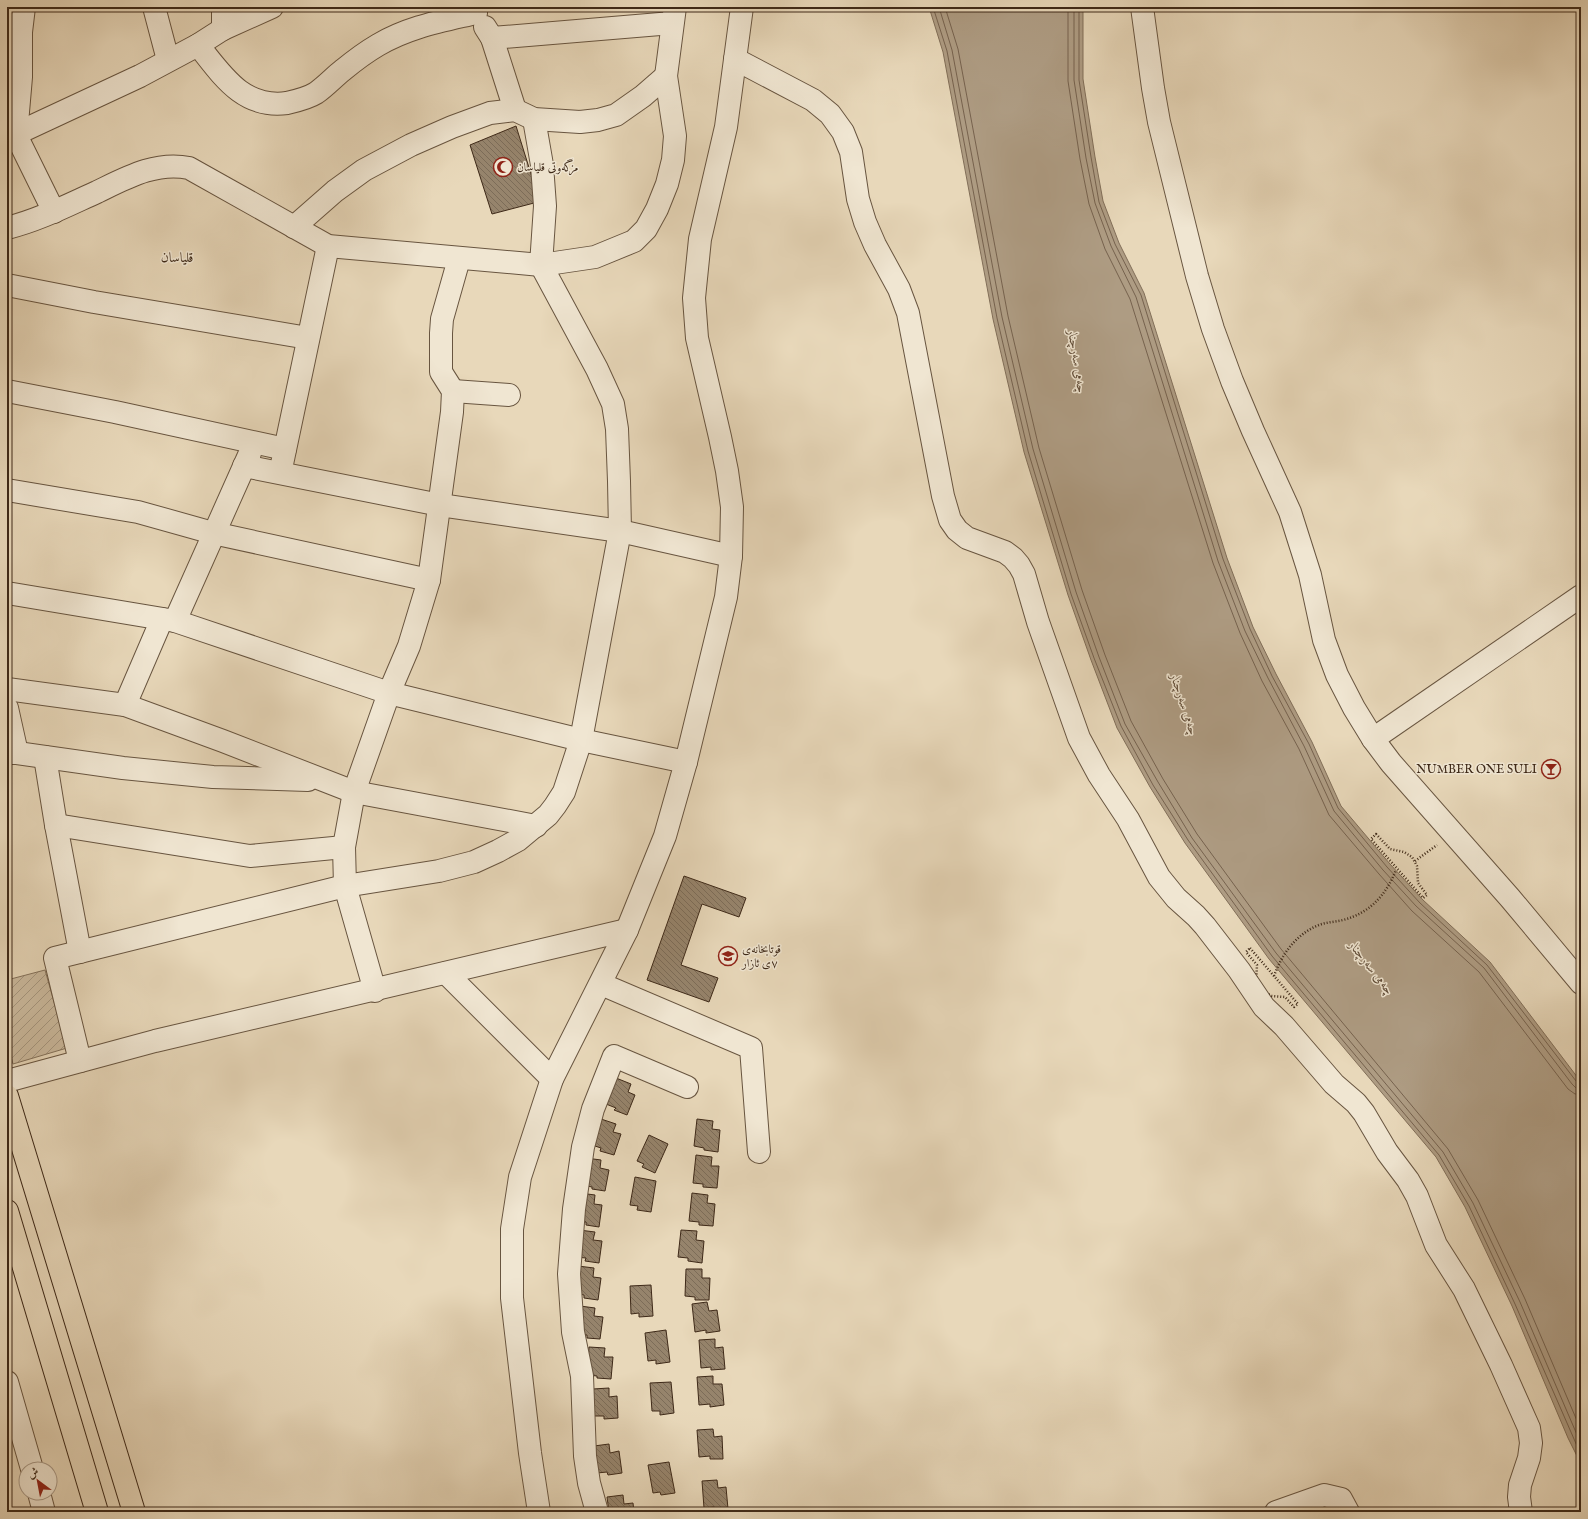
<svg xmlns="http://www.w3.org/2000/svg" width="1588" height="1519" font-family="'IM FELL English',Amiri,serif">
<defs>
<pattern id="garden-furrows" width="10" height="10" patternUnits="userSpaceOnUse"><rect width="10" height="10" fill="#cbba9e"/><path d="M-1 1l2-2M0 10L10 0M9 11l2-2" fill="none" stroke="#a69780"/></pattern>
<pattern id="building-back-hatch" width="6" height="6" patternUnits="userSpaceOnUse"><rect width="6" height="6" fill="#96846c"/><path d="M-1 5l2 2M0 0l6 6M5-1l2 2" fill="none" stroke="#7c6c58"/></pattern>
</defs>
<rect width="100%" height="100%" fill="#e8d8ba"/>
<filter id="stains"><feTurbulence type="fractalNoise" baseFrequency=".005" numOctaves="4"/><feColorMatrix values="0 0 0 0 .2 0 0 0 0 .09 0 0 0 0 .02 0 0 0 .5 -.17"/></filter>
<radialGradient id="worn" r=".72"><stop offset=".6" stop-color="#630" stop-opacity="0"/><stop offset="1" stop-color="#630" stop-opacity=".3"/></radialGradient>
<!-- garden -->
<path fill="url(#garden-furrows)" stroke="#84725b" d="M45 970 67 1048 13 1064 7 1041V980Z"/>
<!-- water -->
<path fill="#ae9c83" stroke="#816e58" d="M929 7H1083V79L1095 157 1103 201 1119 243 1144 293 1227 558 1253 627 1276 674 1312 742 1341 806 1390 864 1423 900 1490 962 1581 1082V1464L1568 1438 1512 1306 1465 1207 1436 1157 1269 959 1185 843 1150 787 1117 728 1091 660 1068 595 1024 452 993 319 943 52Z"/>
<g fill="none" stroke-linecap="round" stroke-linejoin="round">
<!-- shore -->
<g stroke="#76624e" stroke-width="1">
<path d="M933 7 947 51 997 318 1028 451 1071 594 1094 658 1121 726 1153 785 1188 840 1272 956 1439 1155 1469 1206 1515 1304 1581 1455"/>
<path d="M939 7 952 50 1002 317 1033 449 1076 592 1099 657 1125 724 1158 782 1192 838 1276 953 1443 1152 1473 1203 1520 1302 1581 1444"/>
<path d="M945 7 958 49 1008 316 1039 448 1082 590 1105 655 1131 721 1163 779 1197 834 1281 949 1448 1149 1478 1200 1525 1299 1581 1430"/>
<path d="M1068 7V81L1080 159 1089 204 1105 249 1130 299 1213 563 1240 633 1262 681 1299 749 1329 815 1379 874 1412 911 1479 972 1568 1089 1575 1094H1581"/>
<path d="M1074 7V80L1086 158 1095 203 1111 246 1136 297 1218 561 1245 631 1268 678 1304 746 1334 811 1383 870 1416 906 1484 968 1572 1084 1576 1088H1581"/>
<path d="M1079 7V80L1091 157 1099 202 1115 244 1141 295 1223 559 1250 629 1272 676 1309 744 1338 808 1387 867 1420 903 1487 965 1576 1081 1581 1083"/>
</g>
</g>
<!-- building -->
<g fill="url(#building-back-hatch)" stroke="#3e2918">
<path d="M516 126 536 190 534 203 492 214 470 145Z"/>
<path d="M684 876 746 898 739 917 702 904 681 965 718 978 709 1002 647 980Z"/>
<path d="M616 1078 631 1084 628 1092 635 1095 627 1115 614 1110 616 1108 606 1104Z"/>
<path d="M601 1119 616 1124 613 1132 621 1134 614 1155 600 1151 601 1148 592 1145Z"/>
<path d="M697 1119 713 1121 712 1129 720 1130 718 1152 704 1150V1148L694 1146Z"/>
<path d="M649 1135 668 1144 655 1173 642 1167 644 1164 637 1161Z"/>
<path d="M696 1155 712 1157 711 1166H719L717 1188 703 1187V1184L693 1183Z"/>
<path d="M586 1158 601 1160 600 1168 609 1170 605 1191 592 1189V1187L582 1185Z"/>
<path d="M635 1177 656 1181 651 1212 637 1210 638 1206 630 1205Z"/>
<path d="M580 1193 595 1195 594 1204 602 1205 599 1227 586 1225V1222L576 1220Z"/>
<path d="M692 1193 708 1195 707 1203 715 1204 713 1226 699 1225V1222L689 1221Z"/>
<path d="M579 1230 595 1232 593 1240 602 1241 599 1263 585 1261 586 1258 575 1257Z"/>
<path d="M681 1230 697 1231 696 1240 704 1241 702 1263 688 1261V1258L678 1257Z"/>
<path d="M578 1266 594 1268 593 1277 601 1278 598 1300 584 1298V1295L574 1293Z"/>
<path d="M686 1269H702V1278H710L709 1300H695V1297L685 1296Z"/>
<path d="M651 1285 653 1316 639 1317V1313L631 1314 630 1286Z"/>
<path d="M707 1302 709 1311 717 1310 720 1331 706 1333V1330L695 1332 692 1304Z"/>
<path d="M580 1306 595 1308 594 1316 603 1317 600 1339 587 1338V1335L577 1334Z"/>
<path d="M666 1330 670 1362 656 1364V1360L648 1361 645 1333Z"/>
<path d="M715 1339V1348L723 1347 725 1369 711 1370V1367L701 1368 699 1340Z"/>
<path d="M589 1347 605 1348 604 1357H613L611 1379 597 1378V1376L587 1375Z"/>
<path d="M713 1376V1384H722L724 1405 710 1407V1404L699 1405 697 1377Z"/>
<path d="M671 1382 674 1413 660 1415V1411H652L650 1383Z"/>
<path d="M609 1388V1397L617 1396 618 1418 604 1419V1416H594L593 1389Z"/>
<path d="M713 1429 714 1437 722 1436 723 1459H710V1456L699 1457 697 1430Z"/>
<path d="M609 1444 610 1453 619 1451 622 1473 608 1475 607 1472 597 1473 594 1446Z"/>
<path d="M669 1462 675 1493 661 1495 660 1492 653 1493 648 1465Z"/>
<path d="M717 1480 718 1488 726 1487 728 1509 714 1511V1507L704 1508 702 1481Z"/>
<path d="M623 1495 624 1504 633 1503 634 1512H609L607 1497Z"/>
</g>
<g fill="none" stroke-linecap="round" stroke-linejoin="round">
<!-- minor casing -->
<g stroke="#685540" stroke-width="24">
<g id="minor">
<path d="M24 7 21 32V77L16 135 54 212"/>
<path d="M154 7 168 60"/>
<path d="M1142 7 1153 88 1159 122 1197 276 1213 329 1232 381 1253 431 1290 512 1310 575 1324 640 1337 675 1354 708 1373 739 1391 763 1510 898 1581 983"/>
<path d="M485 27 492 38 515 110"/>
<path d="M223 29V7"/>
<path d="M492 38 672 23"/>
<path d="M198 45C222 75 243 109 287 103 296 101 308 98 316 93 326 86 334 77 343 70 354 61 366 52 378 45 408 27 442 21 476 13"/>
<path d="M735 59 813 100 830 114 843 132 851 152 858 199 865 222 875 245 899 289 908 313 943 496 950 520 957 530 967 538 1005 552 1013 558 1019 565 1024 574 1038 622 1079 738 1099 775 1128 819 1159 877 1176 898 1196 916 1205 926 1239 970 1264 1007 1284 1026 1334 1084 1356 1103 1364 1113 1387 1152 1408 1180 1417 1196 1436 1245 1464 1289 1501 1365 1529 1428 1531 1443 1529 1458 1520 1485 1519 1497 1521 1512"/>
<path d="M7 138 140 76 198 45 223 29 272 7"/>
<path d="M294 227 335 191 364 170 411 145 452 127 490 113 515 110 534 119 580 122 598 120 616 115 643 96 666 76"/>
<path d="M7 228C39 220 68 205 97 192 126 178 156 161 189 168L328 246 541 265 545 206 542 165 534 119"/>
<path d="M7 285 94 302 308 338"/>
<path d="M7 391 115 412 285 449"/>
<path d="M453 391 509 395"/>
<path d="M282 464 328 246"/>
<path d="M244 466 440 505 620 531 731 556"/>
<path d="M7 490 138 512 213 533 429 580"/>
<path d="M7 593 175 621 389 693 581 740 686 762"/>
<path d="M175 621 250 453"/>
<path d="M7 689 125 705 223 741 354 792 536 826"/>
<path d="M125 705 162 619"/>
<path d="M7 708 17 753"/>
<path d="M1373 739 1581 596"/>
<path d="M7 753H17L123 768 213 777 308 780"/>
<path d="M45 757 56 825 80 952"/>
<path d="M56 825 250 856 344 847"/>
<path d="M446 973 552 1079"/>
<path d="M601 984 751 1048 759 1152"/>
<path d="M375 991 345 886 344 847 354 792 389 693 409 646 429 580 452 412 453 391 441 372V333L442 319 459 259"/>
<path d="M80 1061 55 958 345 886 439 871 474 862 498 851 518 840 548 815 555 806 564 792 581 740 620 531 619 481 617 429 613 404 597 369 541 265 595 257 634 241 646 229 657 209 667 184 673 160 675 136 666 76 675 7"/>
<path d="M7 1081 155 1041 627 930"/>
<path d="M7 1382 32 1469"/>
<path d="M39 1493 44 1512"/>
<path d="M539 1512 530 1453 512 1298V1229L520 1177 552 1079 627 930 665 836 686 762 726 597 731 556 732 507 727 471 720 437 697 338 694 298 700 239 726 127 742 7"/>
<path d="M597 1512 589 1483 585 1456 582 1376 573 1332 569 1274 574 1209 583 1147 593 1109 614 1056 687 1087"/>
<path d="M1276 1512 1324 1495 1341 1499 1348 1512"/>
</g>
</g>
<!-- major casing -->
<g stroke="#3e2918" stroke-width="24">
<g id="major">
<path d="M7 1096 134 1512"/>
<path d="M7 1211 97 1512"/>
</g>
</g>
<!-- path -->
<g stroke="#3e2918" stroke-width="2.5" stroke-dasharray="1 2" stroke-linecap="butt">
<path d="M1376 834 1390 849 1404 852 1412 857 1417 866 1418 883 1427 895 1423 898 1371 839Z"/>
<path d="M1415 861 1437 845"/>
<path d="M1250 948 1298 1004 1294 1007 1285 997 1272 996 1262 991 1256 983 1257 965 1246 952Z"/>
<path d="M1274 976C1282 954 1296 934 1319 925 1327 922 1335 922 1343 920 1370 913 1386 895 1396 870"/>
</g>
<!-- minor -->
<use href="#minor" stroke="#f0e6d2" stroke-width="22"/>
<!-- major -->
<use href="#major" stroke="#e8d8ba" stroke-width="22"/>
</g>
<!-- icons -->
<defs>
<g id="mosque-ring" transform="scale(1)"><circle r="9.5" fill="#f0e6d2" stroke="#8f2418" stroke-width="1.5"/><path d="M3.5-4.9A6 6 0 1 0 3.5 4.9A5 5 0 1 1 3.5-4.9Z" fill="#8f2418"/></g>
<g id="bar-ring" transform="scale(1)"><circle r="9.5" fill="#f0e6d2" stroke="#8f2418" stroke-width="1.5"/><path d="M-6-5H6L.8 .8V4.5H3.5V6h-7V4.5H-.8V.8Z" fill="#8f2418"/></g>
<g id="school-ring" transform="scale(1)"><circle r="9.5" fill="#f0e6d2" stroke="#8f2418" stroke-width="1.5"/><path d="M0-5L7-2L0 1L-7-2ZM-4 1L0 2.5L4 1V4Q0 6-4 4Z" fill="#8f2418"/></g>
</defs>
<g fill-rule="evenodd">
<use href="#mosque-ring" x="503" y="167"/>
<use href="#bar-ring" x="1551" y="769"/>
<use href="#school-ring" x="728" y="956"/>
</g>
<g text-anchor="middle" stroke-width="3" stroke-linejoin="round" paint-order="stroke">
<!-- poi labels -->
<g font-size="12" fill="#3e2918" stroke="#f0e6d2" text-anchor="start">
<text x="517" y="171">مزگەوتی قلیاسان</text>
<text x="1537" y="773" text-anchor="end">NUMBER ONE SULI</text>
<text x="742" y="953">قوتابخانەی<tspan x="742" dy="14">٧ی ئازار</tspan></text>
</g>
<!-- water labels -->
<g font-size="13" font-style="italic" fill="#604c38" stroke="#f0e6d2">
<text transform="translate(1078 361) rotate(81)" y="5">چەمی سەرچنار</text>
<text transform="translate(1185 704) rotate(72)" y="5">چەمی سەرچنار</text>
<text transform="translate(1372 967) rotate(52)" y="5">چەمی سەرچنار</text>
</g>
<!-- quarter labels -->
<g font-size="14" fill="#3e2918" stroke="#f0e6d2">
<text x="177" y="262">قلياسان</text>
</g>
</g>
<!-- margin -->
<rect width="1588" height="1519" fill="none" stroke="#e8d8ba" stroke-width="24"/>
<rect x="8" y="8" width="1572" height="1503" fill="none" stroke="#3e2918" stroke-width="2"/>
<rect x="12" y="12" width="1564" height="1495" fill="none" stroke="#3e2918"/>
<!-- north arrow -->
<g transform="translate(38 1481) rotate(328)"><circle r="19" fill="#f0e6d2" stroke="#a99a88"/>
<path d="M0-3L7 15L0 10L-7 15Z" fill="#8f2418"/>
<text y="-6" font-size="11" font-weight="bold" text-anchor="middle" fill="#3e2918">ش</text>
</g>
<rect width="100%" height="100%" filter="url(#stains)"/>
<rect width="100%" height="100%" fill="url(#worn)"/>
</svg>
